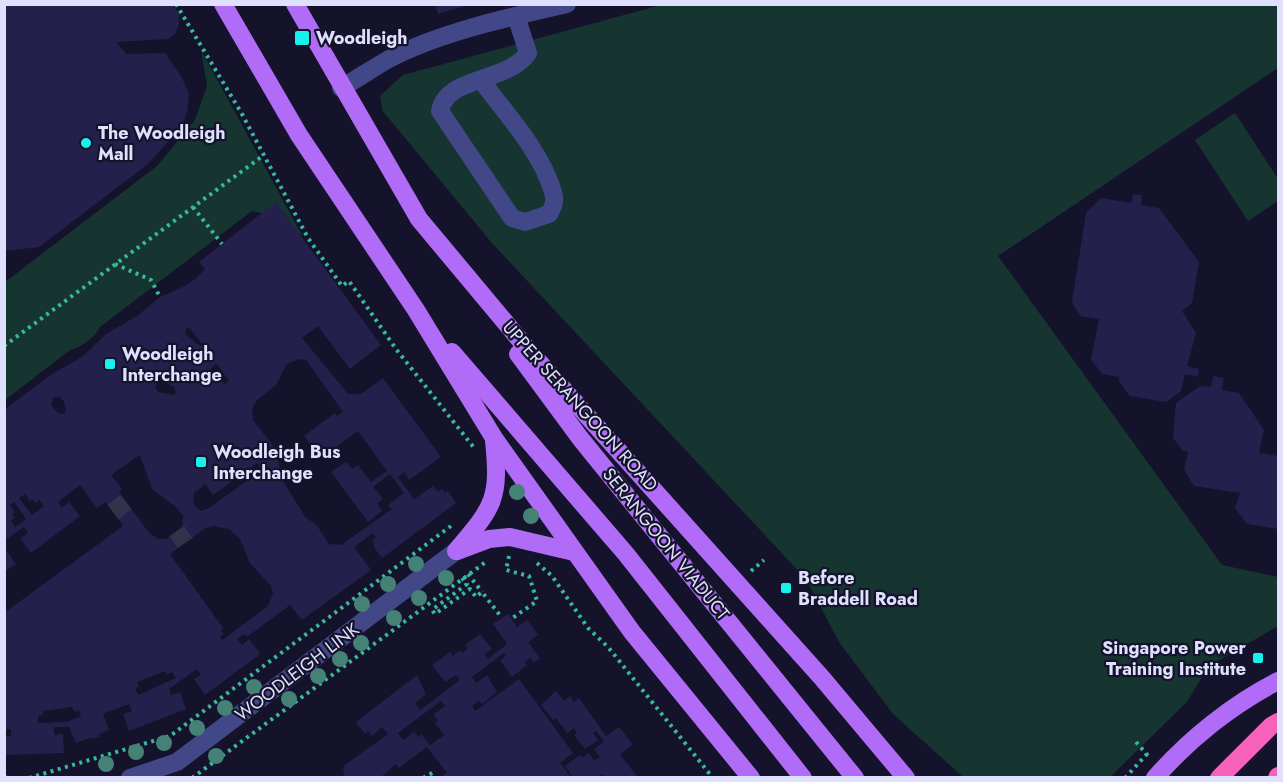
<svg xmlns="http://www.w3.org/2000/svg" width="1283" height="782" font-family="Jost,sans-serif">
<rect width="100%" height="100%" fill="#14132b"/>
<!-- green -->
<g fill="#163530">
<path d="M661 5H1278V68L998 256 1222 565 1278 577V626L1208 667 1187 702 1110 777H963L893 714 839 642 806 579 491 242 382 110 380 96 403 75Z"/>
<path d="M201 50 303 237 280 217 252 211 100 327C95 337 82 347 70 350L5 400V282L157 166 195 120 207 86Z"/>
<path d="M1235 113 1278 179V201L1248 221 1195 140Z"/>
</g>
<!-- building -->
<g fill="#23204b" fill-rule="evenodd">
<path d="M4 4H172L179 14V24L175 34 168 39 116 42 126 54 165 53 182 78 189 94 187 113 182 126 148 164 39 247 4 251Z"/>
<path d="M435 4H468V5L438 14Z"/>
<path d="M1133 194 1142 195 1141 205 1159 208 1199 262 1192 303 1182 311 1196 333 1187 366 1199 369 1198 377 1185 374 1181 391 1166 402 1130 396 1119 381V377L1102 374 1091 359 1099 319 1080 316 1072 302 1086 213 1101 198 1131 203Z"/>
<path d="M276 202 381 345 350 369 318 326 302 338 348 394H361L383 378 441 457 409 480 404 472 398 477 414 499 433 486 438 492 442 489 445 493 448 491 456 503 382 558 373 546 375 544 372 540 376 537 373 533 354 547 371 570 302 620 290 605 247 637 244 634 237 639 242 645 249 639 260 654 205 695 194 679 201 675 197 669 169 689 171 695 180 692 186 709 129 731 123 714 132 711 129 704 103 714 109 730 99 734 100 737 93 739 92 737 76 743 69 727H54V735L63 734 64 753 4 755V736H11V729H4V613L123 526 106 502 97 508 80 485 58 502 62 508 69 502 80 516 31 553 20 538 28 533 24 527 4 541V410L52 374 82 357 106 334 137 316 160 297 185 286 195 279 205 269 199 262ZM189 327 203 345 200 346 186 335 185 330ZM299 359 306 360 343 412 337 416 335 413 304 436 313 448 316 446 318 450 322 447 327 453 358 431 387 471 371 482 358 465 352 469 346 462 331 472 368 522 382 511 377 503 383 499 373 487 390 474 404 493 388 505 392 509 341 545 329 544 316 524 306 518 284 483 274 447 253 420 252 409 256 401 276 385 287 364ZM215 364H217L229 381 225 384 212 375 210 370ZM161 380 174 387 176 393 173 395 158 392 155 386ZM53 397H59L64 401 66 411 63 414 58 413 51 405ZM140 455 152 489 176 507 183 516 182 527 166 539H159L150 534 119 492 122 489 111 475ZM257 463 260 467 258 473 209 508 201 511 194 505 193 494 205 484 213 495ZM25 494 30 501 32 499 36 503 39 500 44 506 32 515 19 498ZM14 502 26 519 15 527 11 521 15 518 12 514 15 512 10 505ZM213 526 229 529 240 539 250 563 271 586 273 594 267 607 222 640 220 637 224 634 221 630 223 628 170 554 204 529ZM165 671 167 675 172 672 176 678 138 695 135 688 139 687 137 682ZM72 707 75 712 79 710 81 716 67 722 38 723V716L43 715V711Z"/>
<path d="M1213 376 1224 378 1222 390 1239 393 1264 430 1259 453 1278 456V529L1247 524 1235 508 1240 493 1194 486 1184 470 1188 452 1183 451 1173 438 1176 403 1200 386 1211 387Z"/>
<path d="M4 547 16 564 4 572Z"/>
<path d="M508 614 517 627 527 620 538 635 528 642 540 658 534 663 530 658 525 662 527 665 512 677 500 660 506 656 504 653 472 677 476 683 487 675 497 692 482 704 479 701 472 706 475 711 519 679 573 753 560 763 572 778H445L443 775 447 773 427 747 399 768 396 764 380 778H345L343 770 345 765 388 734 382 727 372 736 368 731 365 734 356 722 417 675 426 694 415 703 420 710 460 680 456 675 445 682 432 665 450 652 453 656 460 650 462 653 468 648 465 645 480 634 492 649 485 654 488 659 507 644 493 624ZM441 701 445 706 433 715 438 720 435 723 444 735 430 745 421 734 418 737 414 732 403 740 398 733Z"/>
<path d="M556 691 564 701 570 696 574 702 579 698 606 736 619 727 633 745 620 754 638 778H605L602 774 598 778H573L565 766 580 755 582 758 589 753 594 761 600 757 594 749 604 741 596 731 593 733 598 740 585 749 574 735 577 733 574 728 567 733 556 718 553 720 541 705Z"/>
</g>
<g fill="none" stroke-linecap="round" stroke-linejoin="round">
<!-- minor-tunnel -->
<g stroke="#32324a" stroke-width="18" stroke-dasharray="18 9" stroke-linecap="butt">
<path d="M113 512 126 502"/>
<path d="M177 531 185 543"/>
</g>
<!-- path -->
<g stroke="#38b89f" stroke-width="4" stroke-dasharray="3 4.5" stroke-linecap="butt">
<path d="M176 4 242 114 308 238 342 286 349 281 396 349 475 449"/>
<path d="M193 207 222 244"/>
<path d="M115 264 151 280 160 297"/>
<path d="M4 346 264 155"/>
<path d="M509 556 506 570 529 576 537 601 511 619"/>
<path d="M537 563 552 576 588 628 608 647 713 778"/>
<path d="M751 571 764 560"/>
<path d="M468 574 482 592"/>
<path d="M462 578 467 584 432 610 435 614 470 589 476 597 482 592 502 618"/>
<path d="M1136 742 1149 757"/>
<path d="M4 777 7 778"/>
<path d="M29 778 170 736 451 526"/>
<path d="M192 778 487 561"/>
<path d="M423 778 436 771"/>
<path d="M1125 778 1147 754"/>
</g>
<!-- minor -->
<g stroke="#414787" stroke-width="18">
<path d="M481 80C506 114 541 151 553 192 556 201 553 207 549 214L525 222 512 218 440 111C446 76 507 83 528 53L516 16"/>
<path d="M341 88C357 79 373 68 389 59 441 32 510 17 567 4"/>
<path d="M130 778 177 762 456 551"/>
</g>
<!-- major -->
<g stroke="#b16cf7" stroke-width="18">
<path d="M223 4 299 135 416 310 494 438 632 632 751 778"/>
<path d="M295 4 419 219 530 352 822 678 906 778"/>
<path d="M452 352 626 554 803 778"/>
<path d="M518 354 580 438 855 778"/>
<path d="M456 551C494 506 500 500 494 440"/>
<path d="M457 551 489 539 510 537 574 552"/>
<path d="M1155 778C1189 739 1233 704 1278 681"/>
</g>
<!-- highway -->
<g stroke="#f661bc" stroke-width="18">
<path d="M1219 778 1271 726 1278 722"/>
<path d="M1277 778 1278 776"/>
</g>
</g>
<!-- trees -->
<g fill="#458175">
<circle cx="517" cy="492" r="8"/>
<circle cx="531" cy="516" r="8"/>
<circle cx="416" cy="564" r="8"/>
<circle cx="446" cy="578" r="8"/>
<circle cx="388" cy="584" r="8"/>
<circle cx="419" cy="598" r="8"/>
<circle cx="362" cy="604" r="8"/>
<circle cx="394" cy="618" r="8"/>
<circle cx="361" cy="643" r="8"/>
<circle cx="340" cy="659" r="8"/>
<circle cx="318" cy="676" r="8"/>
<circle cx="254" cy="687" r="8"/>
<circle cx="289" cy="699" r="8"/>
<circle cx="225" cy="708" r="8"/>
<circle cx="197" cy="728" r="8"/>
<circle cx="164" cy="743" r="8"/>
<circle cx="136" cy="752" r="8"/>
<circle cx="216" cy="756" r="8"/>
<circle cx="106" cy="764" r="8"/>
</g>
<!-- markers -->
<g fill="#16f2eb" stroke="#14132b" stroke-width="2">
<rect x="294" y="30" width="16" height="16" rx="3"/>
<circle cx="86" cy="143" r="6"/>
<rect x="104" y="358" width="12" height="12" rx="3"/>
<rect x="195" y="456" width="12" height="12" rx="3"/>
<rect x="780" y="582" width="12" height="12" rx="3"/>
<rect x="1252" y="652" width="12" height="12" rx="3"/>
</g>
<g text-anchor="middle" stroke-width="4.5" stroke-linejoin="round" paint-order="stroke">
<!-- poi labels -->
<g font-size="18" font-weight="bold" fill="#dfe0fd" stroke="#14132b" text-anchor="start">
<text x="316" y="44">Woodleigh</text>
<text x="98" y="139">The Woodleigh<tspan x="98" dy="21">Mall</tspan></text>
<text x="122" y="360">Woodleigh<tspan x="122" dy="21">Interchange</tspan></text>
<text x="213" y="458">Woodleigh Bus<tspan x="213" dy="21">Interchange</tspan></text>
<text x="798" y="584">Before<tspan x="798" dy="21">Braddell Road</tspan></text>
<text x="1246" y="654" text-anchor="end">Singapore Power<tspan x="1246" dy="21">Training Institute</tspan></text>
</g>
<!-- street labels -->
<g font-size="18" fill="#dfe0fd" stroke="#14132b">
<text transform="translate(580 406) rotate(48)" y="6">UPPER SERANGOON ROAD</text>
<text transform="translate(666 544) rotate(51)" y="6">SERANGOON VIADUCT</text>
<text transform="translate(297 672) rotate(-37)" y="6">WOODLEIGH LINK</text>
</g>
</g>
<!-- border -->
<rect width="1283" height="782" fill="none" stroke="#dfe0fd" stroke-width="12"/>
</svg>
